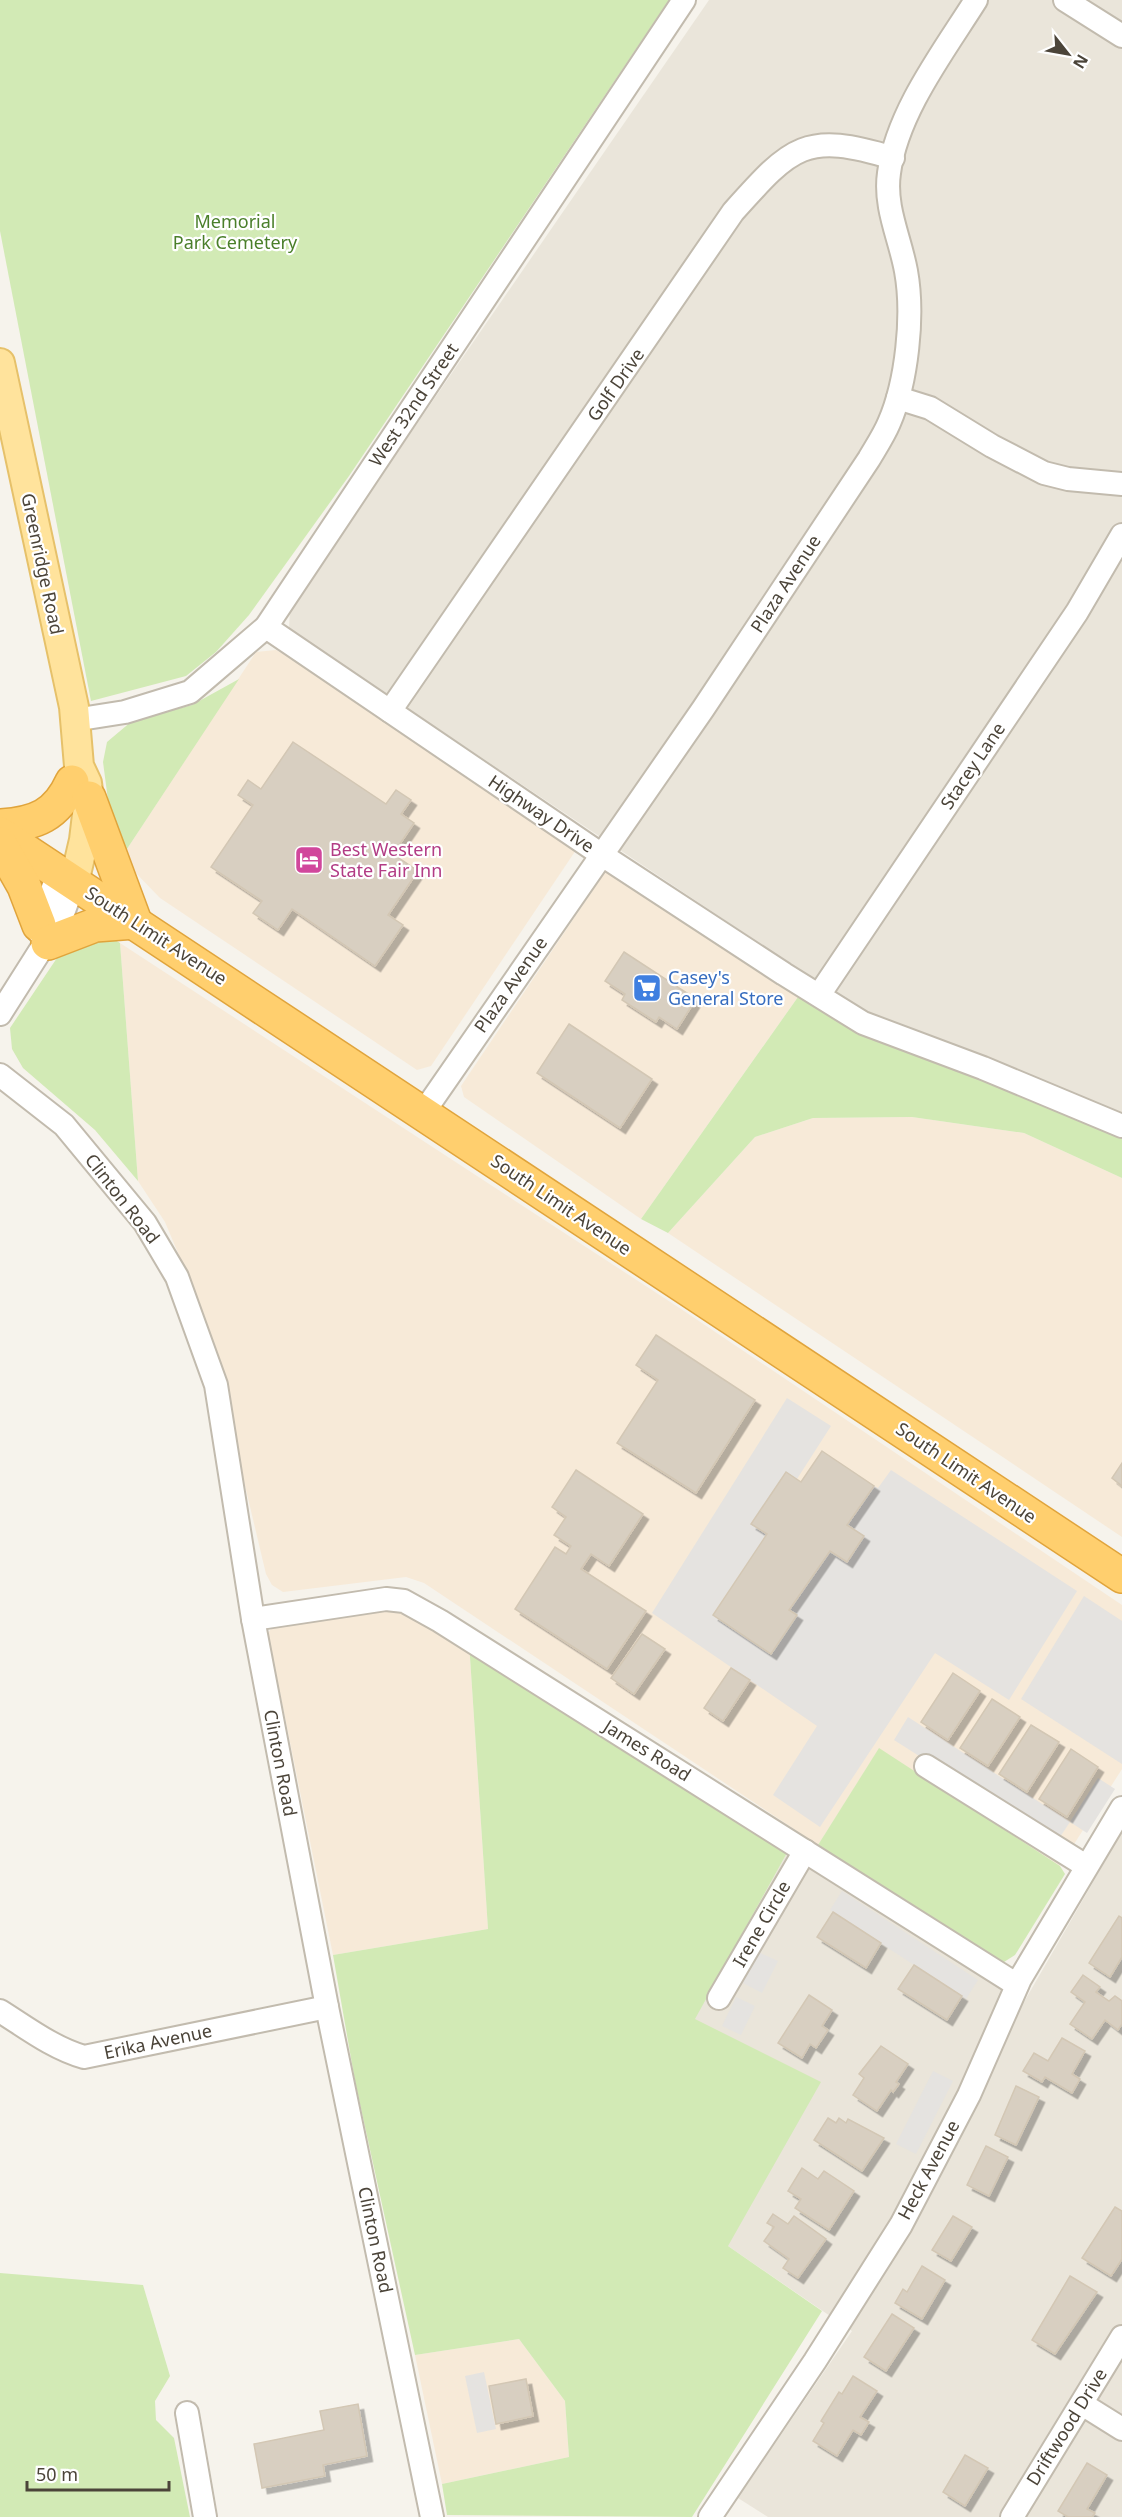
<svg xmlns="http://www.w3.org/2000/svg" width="1122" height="2517" font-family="'Noto Sans',sans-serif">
<defs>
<filter id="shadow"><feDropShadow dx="5.5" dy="5.5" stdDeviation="0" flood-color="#0004"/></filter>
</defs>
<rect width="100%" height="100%" fill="#f6f3ec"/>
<!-- residential -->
<g fill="#eae5da">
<path d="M709 0H1122V1114L864 1013 289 629 290 608Z"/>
<path d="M1122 1832V2517H768L738 2498 852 2331 728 2246 694 2019 788 1851 1024 2002Z"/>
</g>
<!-- commercial -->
<g fill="#f7ead8">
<path d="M276 650 299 662 576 850 431 1066 417 1070 160 898 132 869 123 855 256 652Z"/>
<path d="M607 869 798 997 641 1219 464 1097 461 1086Z"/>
<path d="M120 943 681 1309 1122 1605V1769L1060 1866 879 1749 818 1845 424 1583 406 1577 283 1592 272 1585 266 1574 205 1317 165 1222 138 1181Z"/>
<path d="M912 1117 1024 1133 1122 1178V1537L668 1233 755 1137 813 1118Z"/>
<path d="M400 1600 469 1642 488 1929 333 1955 268 1633 278 1620Z"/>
<path d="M519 2339 565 2401 569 2457 442 2484 415 2355Z"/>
</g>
<!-- green -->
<g fill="#d2eab5">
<path d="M0 0H669L349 476 249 615 216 652 186 676 91 701 0 231Z"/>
<path d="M239 679 123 855 111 823 103 762 107 742 132 721 192 705Z"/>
<path d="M104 933 120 943 138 1181 95 1130 23 1068 12 1049 10 1028 63 949Z"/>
<path d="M798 997 1122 1131V1178L1024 1133 912 1117 813 1118 755 1137 668 1233 641 1219Z"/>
<path d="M469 1642 788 1851 695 2019 821 2082 728 2246 822 2311 692 2517 447 2515 442 2484 569 2457 565 2401 519 2339 415 2355 355 2081 333 1955 488 1929Z"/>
<path d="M879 1748 1060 1866 1065 1874 1015 1955 1004 1962 993 1959 818 1845Z"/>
<path d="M0 2273 143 2285 170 2376 155 2401 156 2420 174 2438 190 2517H0Z"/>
</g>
<!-- parking -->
<g fill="#e5e3e0">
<path d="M787 1398 831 1426 797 1479 786 1472 752 1523 767 1534 713 1614 771 1653 796 1615 789 1610 830 1551 847 1562 864 1537 847 1525 874 1486 878 1488 891 1470 1077 1591 1009 1700 935 1653 820 1827 773 1795 817 1726 652 1613Z"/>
<path d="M1084 1596 1122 1621V1764L1021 1699Z"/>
<path d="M908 1717 1070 1822 1098 1778 1115 1789 1087 1833 1070 1822 1056 1843 894 1740Z"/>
<path d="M842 1891 978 1980 966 1999 830 1910Z"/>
<path d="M758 1952 778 1961 762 1993 743 1983Z"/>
<path d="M736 1997 755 2006 741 2035 722 2026Z"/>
<path d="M933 2071 953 2081 916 2154 896 2144Z"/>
<path d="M484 2372 496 2429 477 2433 465 2376Z"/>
</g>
<!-- building -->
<g fill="#d8cfc1" stroke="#d3c7b4" stroke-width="1.5" filter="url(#shadow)">
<path d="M293 742 386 804 396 790 411 800 401 814 414 823 393 854 418 871 388 915 403 925 375 966 292 909 278 930 253 913 262 901 211 867 253 805 238 795 248 780 261 789Z"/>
<path d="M624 952 696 999 677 1029 659 1017 656 1022 622 1000 625 994 605 981Z"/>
<path d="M569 1024 652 1079 620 1128 537 1073Z"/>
<path d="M656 1335 755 1400 696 1493 617 1443 658 1380 636 1365Z"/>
<path d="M822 1451 874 1486 847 1525 864 1536 847 1562 830 1551 789 1610 797 1615 771 1654 713 1615 767 1534 751 1524 786 1472 801 1482Z"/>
<path d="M1122 1463V1486L1112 1478Z"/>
<path d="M576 1470 643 1514 609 1566 591 1554 581 1569 646 1611 607 1669 515 1609 555 1547 566 1554 571 1546 554 1535 566 1517 552 1507Z"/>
<path d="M642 1634 665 1649 634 1694 611 1678Z"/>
<path d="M731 1668 750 1680 723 1721 704 1708Z"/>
<path d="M953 1673 980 1691 948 1740 921 1722Z"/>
<path d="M992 1699 1020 1717 988 1766 960 1748Z"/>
<path d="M1031 1725 1059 1742 1027 1792 999 1774Z"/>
<path d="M1071 1749 1098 1767 1067 1817 1039 1799Z"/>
<path d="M833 1912 881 1943 866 1968 817 1937Z"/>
<path d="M1119 1916 1122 1918V1957L1110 1977 1089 1963Z"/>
<path d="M914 1965 962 1996 947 2020 898 1989Z"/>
<path d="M1083 1975 1100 1987 1096 1992 1109 2001 1115 1996 1122 2001V2024L1118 2030 1105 2020 1092 2039 1070 2024 1085 2002 1071 1992Z"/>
<path d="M809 1995 832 2010 822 2026 828 2030 816 2048 810 2044 802 2058 778 2043Z"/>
<path d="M1062 2038 1085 2051 1072 2074 1080 2079 1072 2093 1045 2077 1042 2082 1023 2071 1034 2053 1048 2061Z"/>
<path d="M881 2046 908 2064 896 2082 899 2084 893 2092 891 2090 877 2111 853 2095 864 2078 859 2074Z"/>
<path d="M1016 2086 1039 2097 1016 2145 995 2135Z"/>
<path d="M828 2118 836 2123 839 2118 846 2123 848 2119 884 2138 862 2171 814 2140Z"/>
<path d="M986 2146 1008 2157 989 2196 967 2185Z"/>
<path d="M802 2168 818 2179 824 2171 854 2191 829 2230 795 2208 801 2199 788 2191Z"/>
<path d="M1115 2207 1122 2211V2259L1111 2276 1082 2258Z"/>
<path d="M773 2214 788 2224 794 2216 826 2239 798 2278 783 2268 789 2259 764 2241 774 2227 767 2223Z"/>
<path d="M953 2216 972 2227 951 2261 932 2250Z"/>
<path d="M922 2266 945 2280 922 2319 895 2303 903 2289 907 2292Z"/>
<path d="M1070 2276 1097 2292 1055 2354 1032 2340Z"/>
<path d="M892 2314 914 2328 886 2371 864 2357Z"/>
<path d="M853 2376 877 2391 860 2417 869 2422 861 2435 853 2430 837 2456 813 2441 824 2423 821 2421 839 2392 842 2394Z"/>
<path d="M526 2379 533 2416 496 2424 489 2386Z"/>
<path d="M358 2404 367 2456 323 2465 325 2476 262 2488 254 2444 324 2430 320 2411Z"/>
<path d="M965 2455 988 2468 965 2506 943 2492Z"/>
<path d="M1087 2463 1107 2475 1087 2509 1095 2513 1092 2517H1068L1058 2511Z"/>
</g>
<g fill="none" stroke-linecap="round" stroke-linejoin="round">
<!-- minor casing -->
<g stroke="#c2bbae" stroke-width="26">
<g id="minor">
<path d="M1065 0 1122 36"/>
<path d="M898 398 930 408 992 446 1044 473 1068 479 1122 484"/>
<path d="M266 627 602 855 784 974 863 1023 983 1068 1122 1126"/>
<path d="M390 711 733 212C792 146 805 131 893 158"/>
<path d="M74 720 125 712 190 692 266 627 684 0"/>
<path d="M39 932V925L59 872"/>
<path d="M819 995 1077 612 1122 535"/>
<path d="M0 1014 40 951 55 935 74 883"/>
<path d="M0 1075 64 1125 145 1223 177 1277 216 1385 253 1619 327 2007 432 2517"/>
<path d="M423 1113 703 709 869 459C876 447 884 435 889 423 907 382 914 315 906 271 900 238 884 207 889 173 897 112 944 51 976 0"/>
<path d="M253 1619 386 1599 404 1601 440 1621 1017 1985"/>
<path d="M926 1766 1086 1866"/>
<path d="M719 1998 805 1851"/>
<path d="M0 2011C27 2028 53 2048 84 2057L327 2007"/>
<path d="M1082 2404 1122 2429"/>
<path d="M187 2413 205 2517"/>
<path d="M710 2517 815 2361 901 2225 969 2095 1020 1979 1122 1808"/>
<path d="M1012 2517 1122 2337"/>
</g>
</g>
<!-- major casing -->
<g stroke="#e6c16a" stroke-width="32">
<path id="major" d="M0 363 74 707 79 766 87 783 89 798 84 840 74 883"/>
</g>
<!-- highway casing -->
<g stroke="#e0a43c" stroke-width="36">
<g id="highway">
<path d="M0 826C36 824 57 815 72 782"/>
<path d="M0 834 1122 1576"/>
<path d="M0 844 24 886 39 925"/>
<path d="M48 943 95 925 135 922 89 798"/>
</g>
</g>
<!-- minor -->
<use href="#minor" stroke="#fff" stroke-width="22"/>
<!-- major -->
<use href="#major" stroke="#ffe39c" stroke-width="28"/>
<!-- highway -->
<use href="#highway" stroke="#ffcf6e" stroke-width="33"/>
</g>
<!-- icons -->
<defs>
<g id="hotel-square" transform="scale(1.5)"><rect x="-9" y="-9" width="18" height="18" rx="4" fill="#d1479c" stroke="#fff"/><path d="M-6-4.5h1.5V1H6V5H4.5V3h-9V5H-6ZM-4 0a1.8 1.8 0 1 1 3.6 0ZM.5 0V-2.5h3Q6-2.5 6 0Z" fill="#fff"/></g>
<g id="supermarket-square" transform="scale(1.5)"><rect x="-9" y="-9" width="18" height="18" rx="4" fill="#3f7fe0" stroke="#fff"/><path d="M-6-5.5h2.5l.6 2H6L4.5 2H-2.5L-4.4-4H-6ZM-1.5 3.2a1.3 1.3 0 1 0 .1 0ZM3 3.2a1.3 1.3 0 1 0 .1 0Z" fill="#fff"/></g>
</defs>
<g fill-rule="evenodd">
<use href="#hotel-square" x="309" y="860"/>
<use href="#supermarket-square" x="647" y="988"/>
</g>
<g text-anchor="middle" stroke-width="4.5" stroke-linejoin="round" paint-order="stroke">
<!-- park labels -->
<g font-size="18" fill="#4a7f2a" stroke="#fff">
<text x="235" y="228">Memorial<tspan x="235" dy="21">Park Cemetery</tspan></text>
</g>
<!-- street labels -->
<g font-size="18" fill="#4b4439" stroke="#fff">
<text transform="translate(616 385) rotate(-55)" y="6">Golf Drive</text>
<text transform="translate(414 405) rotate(-56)" y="6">West 32nd Street</text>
<text transform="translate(42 564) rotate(78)" y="6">Greenridge Road</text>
<text transform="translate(786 584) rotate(-57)" y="6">Plaza Avenue</text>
<text transform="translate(973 766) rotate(-56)" y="6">Stacey Lane</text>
<text transform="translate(541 814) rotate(34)" y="6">Highway Drive</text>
<text transform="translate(156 936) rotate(33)" y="6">South Limit Avenue</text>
<text transform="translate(511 985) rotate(-55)" y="6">Plaza Avenue</text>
<text transform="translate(122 1199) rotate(52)" y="6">Clinton Road</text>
<text transform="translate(561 1205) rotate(34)" y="6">South Limit Avenue</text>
<text transform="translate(966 1473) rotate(34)" y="6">South Limit Avenue</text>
<text transform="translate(647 1751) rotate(32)" y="6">James Road</text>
<text transform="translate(280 1763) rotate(79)" y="6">Clinton Road</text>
<text transform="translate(762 1924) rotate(-60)" y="6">Irene Circle</text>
<text transform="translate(158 2042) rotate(-12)" y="6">Erika Avenue</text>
<text transform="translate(929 2170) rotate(-62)" y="6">Heck Avenue</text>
<text transform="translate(375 2240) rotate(78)" y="6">Clinton Road</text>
<text transform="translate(1067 2427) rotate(-58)" y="6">Driftwood Drive</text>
</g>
<!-- hotel labels -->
<g font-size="18" fill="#b23c85" stroke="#fff" text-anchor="start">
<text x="330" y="856">Best Western<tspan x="330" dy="21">State Fair Inn</tspan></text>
</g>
<!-- shop labels -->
<g font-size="18" fill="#366cbe" stroke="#fff" text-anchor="start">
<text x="668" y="984">Casey's<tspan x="668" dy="21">General Store</tspan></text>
</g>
</g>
<!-- north arrow -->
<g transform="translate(1068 54) rotate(121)" stroke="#ffffff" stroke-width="4.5" paint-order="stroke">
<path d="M0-4.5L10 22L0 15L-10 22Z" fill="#4b4439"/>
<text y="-9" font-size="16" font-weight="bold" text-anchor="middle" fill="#4b4439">N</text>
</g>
<!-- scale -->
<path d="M27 2481v9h142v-9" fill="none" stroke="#4b4439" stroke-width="3"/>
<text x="36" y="2481" font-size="18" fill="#4b4439" stroke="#ffffff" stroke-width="4.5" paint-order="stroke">50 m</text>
</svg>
